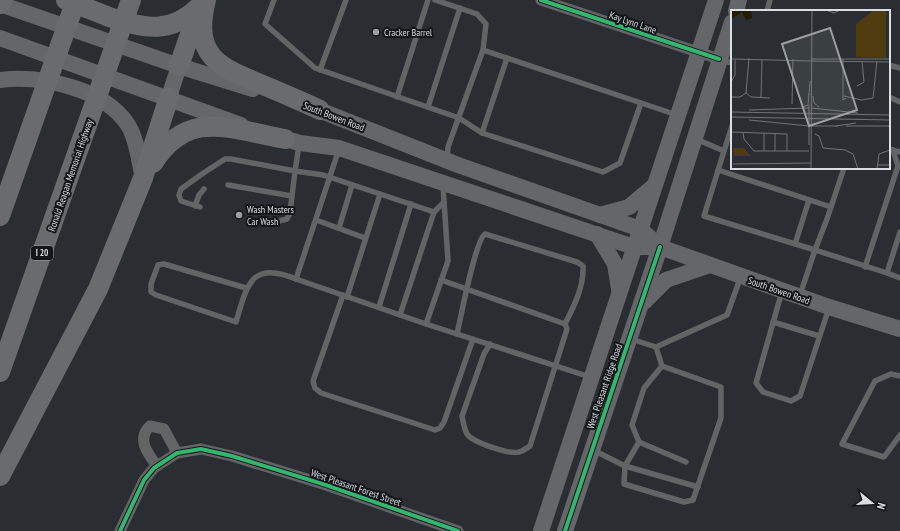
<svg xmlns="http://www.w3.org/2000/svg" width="900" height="531" font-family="'PT Sans Narrow',sans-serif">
<rect width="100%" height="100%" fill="#2a2e32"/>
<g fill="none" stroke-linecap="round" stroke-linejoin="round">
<!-- lane -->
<g stroke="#626466" stroke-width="5.5">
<path d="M274 0 265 24 315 68 459 118 482 133 603 172 620 163 641 103"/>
<path d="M435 0 477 14 486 24 483 50"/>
<path d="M767 11 770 0"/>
<path d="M721 60 732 63"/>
<path d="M889 65 900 68"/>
<path d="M320 70 346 0"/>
<path d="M397 97 428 0"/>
<path d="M889 97 900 102"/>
<path d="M428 107 460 8"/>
<path d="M482 133 507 58"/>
<path d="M696 139 724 151 704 216 815 250 800 295"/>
<path d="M299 145 295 171 323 175 434 212"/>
<path d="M339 149 296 279 426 324"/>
<path d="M889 149 900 152"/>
<path d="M724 151 732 126"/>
<path d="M447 159 448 147 483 50 677 115"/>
<path d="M844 168 827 219 815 250 887 273 900 232"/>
<path d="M718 170 831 207"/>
<path d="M228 185 292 196"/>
<path d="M443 186 448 261 426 324 590 377"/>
<path d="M195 206 199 195 204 189"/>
<path d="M200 207 181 201 179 195 181 189 202 174 225 159H231L295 171 290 213 287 219 279 221"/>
<path d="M316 220 365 238"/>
<path d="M339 228 352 185"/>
<path d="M795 244 809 200"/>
<path d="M865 267 898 166 893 150"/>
<path d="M887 273 900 278"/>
<path d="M441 280 565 324 567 329 530 446C527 448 523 451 519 452 510 455 472 442 467 434 464 428 463 422 462 416L484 354 490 344"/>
<path d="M246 288 164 264 158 265 151 284V292L156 295 236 322C247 285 251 260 296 279"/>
<path d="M782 291 756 383 763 392 791 401 800 396 829 308"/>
<path d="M343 295 313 381 315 388 321 393 435 430 440 428 444 422 473 339"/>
<path d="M347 297 380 194"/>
<path d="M379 307 411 204"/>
<path d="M400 315 434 212 444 202"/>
<path d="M773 322 819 336"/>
<path d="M457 334C461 317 475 241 485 234L577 262 583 266C584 287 574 306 565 324"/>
<path d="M631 339 656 347 662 366"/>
<path d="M656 347 727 315 741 276"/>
<path d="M662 366 644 388 632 425 639 442 686 462"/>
<path d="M900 376 891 374 875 381 842 444 884 457 900 435"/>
<path d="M639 442 625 466 698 487"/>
<path d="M593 450 625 466 624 484 684 502 693 500 721 418V387L662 366"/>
</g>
<!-- street -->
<g stroke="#626466" stroke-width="11">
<path d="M541 0 719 59"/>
<path d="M157 466C148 454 136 439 150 426L164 429 177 453"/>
<path d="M120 531 144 480 154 468 177 453 201 449 232 456 323 484 458 531"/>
</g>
<!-- secondary -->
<g stroke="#656669" stroke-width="16">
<path d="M0 4 179 66 253 89"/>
<path d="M736 11 739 0"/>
<path d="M0 38 241 125"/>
<path d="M0 80C41 75 104 88 128 125 137 139 139 162 143 178"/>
<path d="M169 97 179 66"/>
<path d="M309 106 458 165 640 229 660 247"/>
<path d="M275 136 300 143 339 148 634 247H660L829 307 900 329"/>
<path d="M600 215 629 207 654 186"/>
<path d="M597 234 615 264 619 289"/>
<path d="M644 302 666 280 710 265"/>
<path d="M541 531 716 0"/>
<path d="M565 531 660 247 732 22"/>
</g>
<!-- highway -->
<g stroke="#696b6e" stroke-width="20">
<path d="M66 0C80 6 95 11 109 17 146 29 171 35 201 5"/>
<path d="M206 0C192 56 218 67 263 85 282 93 301 101 320 110"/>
<path d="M1 4 2 0"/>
<path d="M179 66 198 11"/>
<path d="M153 163C189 107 232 130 285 139"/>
<path d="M0 216 76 0"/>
<path d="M0 372 131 0"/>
<path d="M0 476 98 289 143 178 169 97"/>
</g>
<!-- cycleway casing -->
<g stroke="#131619" stroke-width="6">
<g id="cycleway">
<path d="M541 0 719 59"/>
<path d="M120 531 144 480 154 468 177 453 201 449 232 456 323 484 458 531"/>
<path d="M565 531 660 247"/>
</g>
</g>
<!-- cycleway -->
<use href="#cycleway" stroke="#33b770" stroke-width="4"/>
</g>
<!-- markers -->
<g fill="#9ca0a4" stroke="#131619" stroke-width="1.5">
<circle cx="376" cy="32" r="4"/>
<circle cx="239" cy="215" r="4"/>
</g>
<g text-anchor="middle" stroke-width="4" stroke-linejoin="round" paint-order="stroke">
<!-- shield labels -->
<rect fill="#131619" stroke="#9ea2a6" stroke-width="1" x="31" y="246" width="22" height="14" rx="3"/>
<g font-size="9" font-weight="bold" fill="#d9dee2">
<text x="42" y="256">I 20</text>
</g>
<!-- street labels -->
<g font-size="10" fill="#d9dee2" stroke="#131619">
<text transform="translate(633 22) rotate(19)" y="4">Kay Lynn Lane</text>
<text transform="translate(334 116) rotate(21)" y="4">South Bowen Road</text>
<text transform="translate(70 175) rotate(-71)" y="4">Ronald Reagan Memorial Highway</text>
<text transform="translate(779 290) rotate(19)" y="4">South Bowen Road</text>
<text transform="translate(604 386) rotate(-71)" y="4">West Pleasant Ridge Road</text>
<text transform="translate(356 487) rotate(19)" y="4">West Pleasant Forest Street</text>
</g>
<!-- poi labels -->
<g font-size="10" fill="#d9dee2" stroke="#131619" text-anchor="start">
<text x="384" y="36">Cracker Barrel</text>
<text x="247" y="213">Wash Masters<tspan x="247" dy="12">Car Wash</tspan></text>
</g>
</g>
<!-- overview -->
<g transform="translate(731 10)">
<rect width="159" height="159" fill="#2a2e32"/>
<path d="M143 0H155V48L125 47V14ZM2 138H13L20 146H3Z" fill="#4f3c11"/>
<path d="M0 0H20L21 8 15 10 11 2 0 9Z" fill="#251a04"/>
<path fill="none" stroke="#707478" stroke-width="1" d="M95 0 103 3 109 0M0 49 81 51M80 49H159M112 49V90L115 88M81 51 159 52M0 72 4 65V50M126 76 133 72 131 51M15 83 18 48M15 83 20 87 39 88M78 85 79 71M82 86 83 93 88 97M113 86 131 90 142 88 146 51M0 87H9L15 83M30 88 31 50M61 94 62 49M72 97 77 95 78 84M81 98 127 103M18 100 78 98M0 102 159 105M0 107 159 110M18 110 78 116M79 116H107M105 116 125 113M115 116H159M0 122 56 124V141M12 122 13 129 23 141H78M33 123V141M84 124 88 126 92 138 114 140 122 144 127 159M78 135V95M44 141V123M2 154 80 153M146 155H159M80 159 81 0M146 159 148 144 159 140"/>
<path fill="#9ca0a4" fill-opacity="0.15" stroke="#9ca0a4" stroke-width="2" d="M99 18 126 100 78 116 51 34Z"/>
<rect width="159" height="159" fill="none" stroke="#d9dee2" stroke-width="2"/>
</g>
<!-- north arrow -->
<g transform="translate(872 503) rotate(108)" stroke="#131619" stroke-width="3" paint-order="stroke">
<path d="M0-3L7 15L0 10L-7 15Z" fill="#d9dee2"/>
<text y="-6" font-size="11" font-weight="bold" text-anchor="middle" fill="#d9dee2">N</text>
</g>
</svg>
